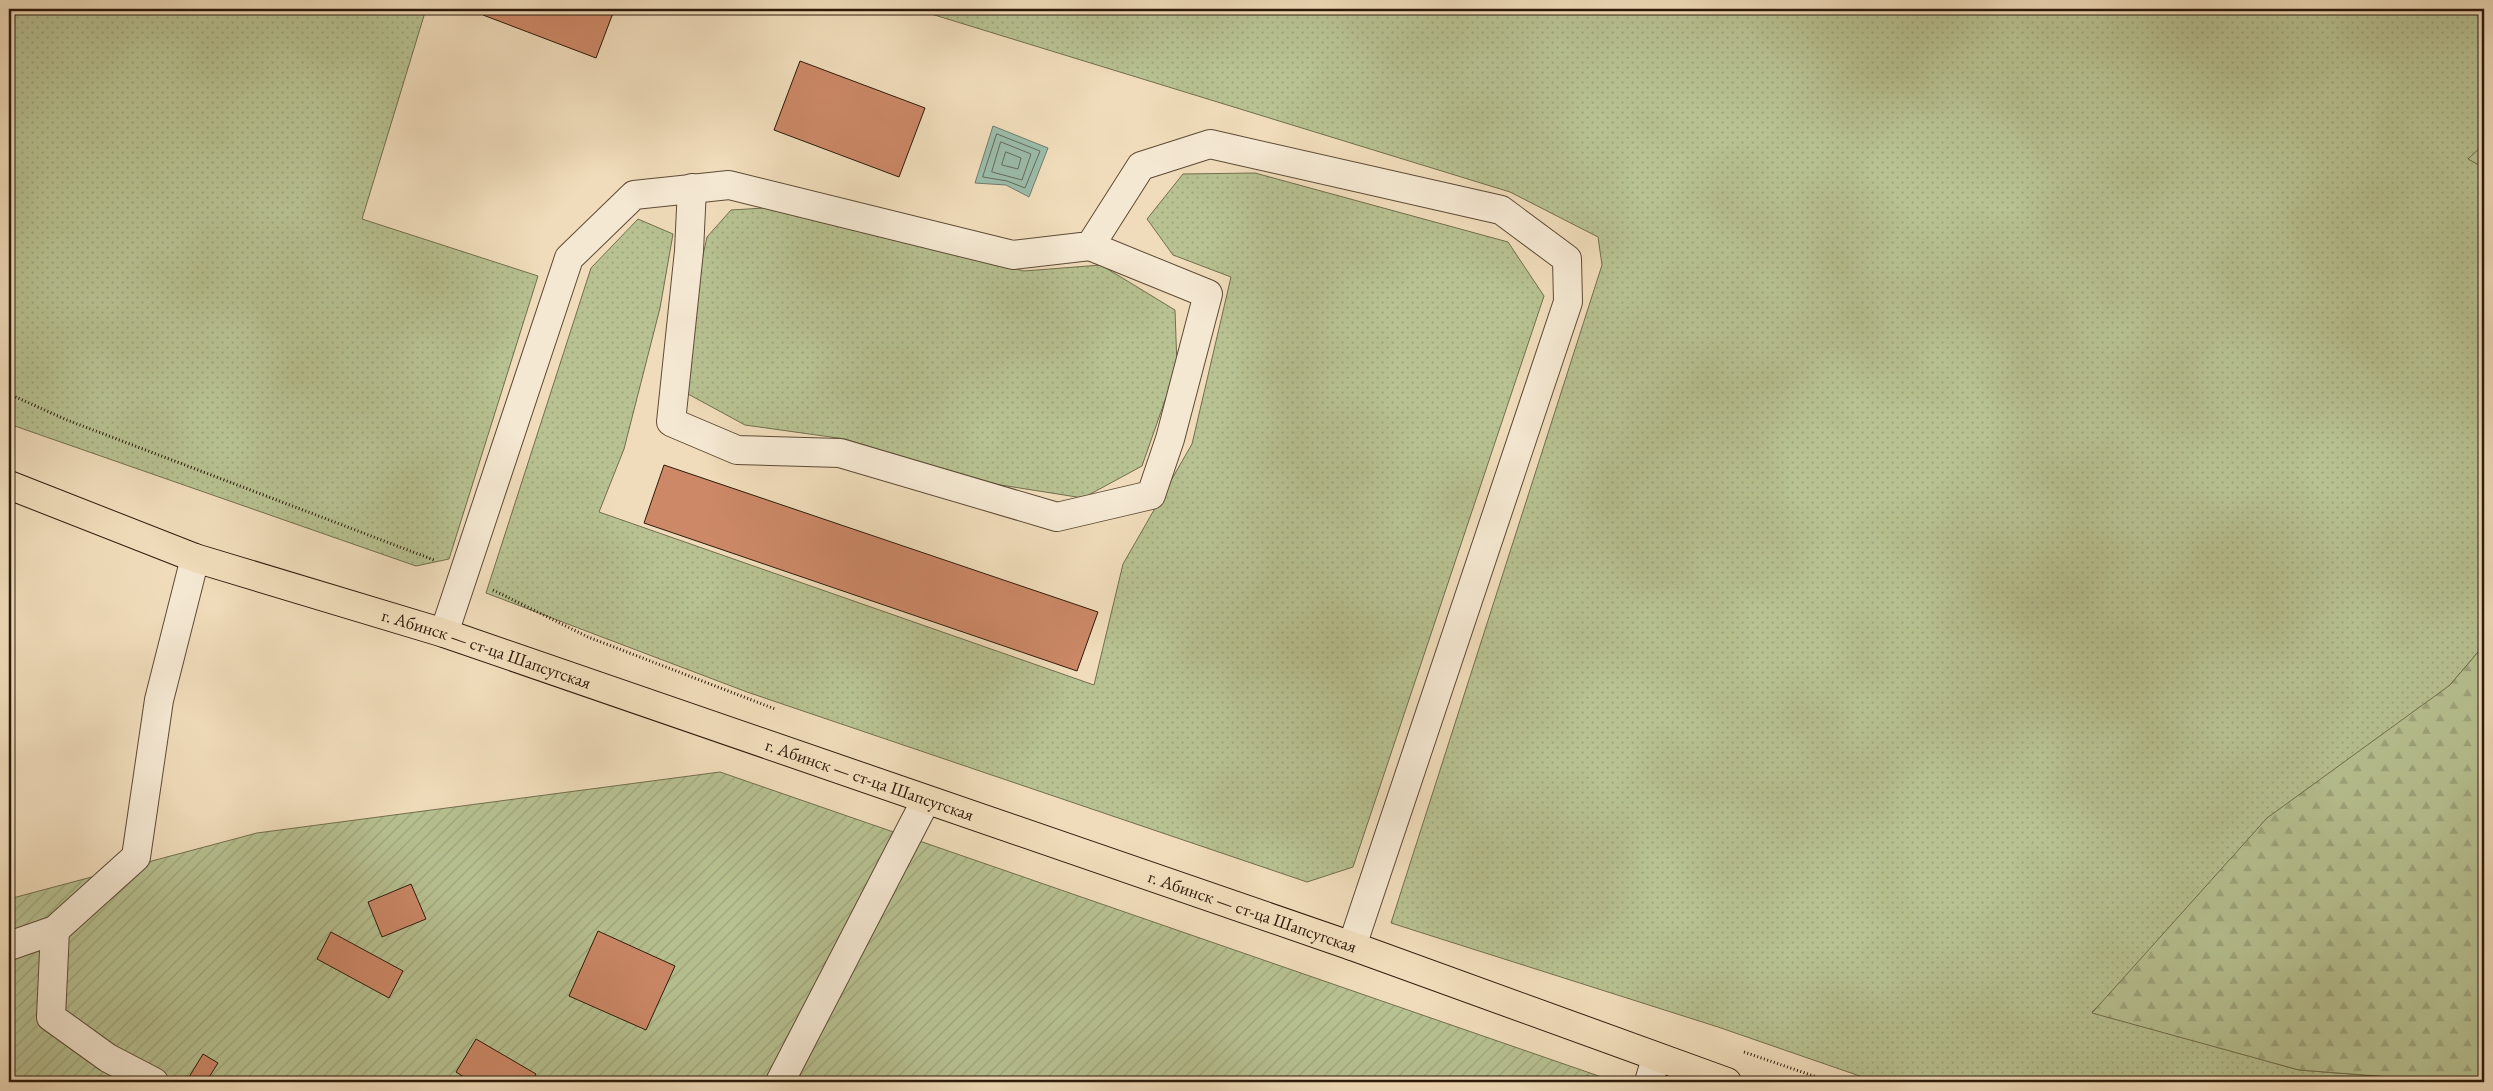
<svg xmlns="http://www.w3.org/2000/svg" width="2493" height="1091" font-family="'EB Garamond',serif">
<defs>
<pattern id="grass-dots" width="8" height="8" patternUnits="userSpaceOnUse" patternTransform="scale(1.25)"><rect width="8" height="8" fill="#b7c191"/><path d="M2 2h.1M6 6h.1" fill="none" stroke="#9ea57c" stroke-width="1.8" stroke-linecap="round"/></pattern>
<pattern id="forest-firs" width="22" height="20" patternUnits="userSpaceOnUse" patternTransform="scale(1.25)"><rect width="22" height="20" fill="#b7c191"/><path d="M5 1l3.5 6h-7zM16 11l3.5 6h-7z" fill="#9ea57c"/></pattern>
<pattern id="garden-furrows" width="10" height="10" patternUnits="userSpaceOnUse" patternTransform="scale(1.25)"><rect width="10" height="10" fill="#b7c191"/><path d="M-1 1l2-2M0 10L10 0M9 11l2-2" fill="none" stroke="#9ea57c"/></pattern>
</defs>
<rect width="100%" height="100%" fill="#f0dcba"/>
<filter id="stains"><feTurbulence type="fractalNoise" baseFrequency=".004" numOctaves="4"/><feColorMatrix values="0 0 0 0 .2 0 0 0 0 .09 0 0 0 0 .02 0 0 0 .5 -.17"/></filter>
<radialGradient id="worn" r=".72"><stop offset=".6" stop-color="#630" stop-opacity="0"/><stop offset="1" stop-color="#630" stop-opacity=".3"/></radialGradient>
<!-- grass -->
<g fill="url(#grass-dots)" stroke="#726e4e">
<path d="M9 9H426L362 219 538 276 449 559 416 566 9 424Z"/>
<path d="M915 9H2484V144L2469 159 2484 168V645L2450 685 2092 1012 2299 1070 2390 1077 2398 1082H1877L1718 1027 1391 923 1602 265 1598 237 1510 192Z"/>
<path d="M1255 173 1508 242 1544 296 1353 867 1307 882 747 692 486 593 591 268 638 219 673 234 660 308 624 449 599 512 1094 685 1123 564 1192 444 1231 277 1173 255 1147 219 1183 174Z"/>
<path d="M764 208 1024 271 1101 265 1175 310 1177 366 1142 466 1083 498 988 483 845 439 745 425 688 394 694 296 707 237 731 210Z"/>
</g>
<!-- forest -->
<g fill="url(#forest-firs)" stroke="#726e4e">
<path d="M2484 144V168L2468 159Z"/>
<path d="M2484 645V1082H2398L2390 1077 2299 1070 2092 1013 2267 818 2450 685Z"/>
</g>
<!-- garden -->
<path fill="url(#garden-furrows)" stroke="#726e4e" d="M720 772 1616 1082H9V899L257 833Z"/>
<!-- water -->
<path fill="#9bbcab" stroke="#6f7b6b" d="M993 126 1048 148 1029 197 1006 185 975 183Z"/>
<g fill="none" stroke-linecap="round" stroke-linejoin="round">
<!-- shore -->
<g stroke="#646b5a" stroke-width="1">
<path d="M997 134 1040 151 1025 188 1007 181 983 177Z"/>
<path d="M1001 142 1031 154 1022 180 992 172Z"/>
<path d="M1006 152 1021 158 1018 169 1002 165Z"/>
</g>
</g>
<!-- building -->
<g fill="#cc8867" stroke="#2c1a0a">
<path d="M486 9H601L613 13 596 58 483 15Z"/>
<path d="M800 61 925 108 899 177 774 130Z"/>
<path d="M664 465 1098 612 1077 671 644 523Z"/>
<path d="M411 884 426 919 382 937 368 902Z"/>
<path d="M598 931 675 966 646 1030 569 996Z"/>
<path d="M331 932 403 971 389 998 317 959Z"/>
<path d="M476 1039 536 1074 531 1082H472L456 1072Z"/>
<path d="M203 1054 218 1063 206 1082H186Z"/>
</g>
<g fill="none" stroke-linecap="round" stroke-linejoin="round">
<!-- minor casing -->
<g stroke="#5d4a36" stroke-width="30">
<g id="minor">
<path d="M692 188 689 251 671 422 737 450 840 453 1057 517 1151 495 1170 439 1208 294 1090 246"/>
<path d="M444 633 569 258 634 195 729 185 1013 255 1090 246 1141 166 1210 144 1501 210 1567 259 1568 302 1352 946"/>
<path d="M55 930 51 1017 108 1058 154 1082"/>
<path d="M9 946 55 930 136 857 159 700 195 558"/>
<path d="M780 1082 926 800"/>
<path d="M1649 1082 1656 1058"/>
</g>
</g>
<!-- major casing -->
<g stroke="#2c1a0a" stroke-width="30">
<g id="major">
<path id="s1" d="M9 485 195 558 444 633 1352 946 1727 1082"/>
</g>
</g>
<!-- path -->
<g stroke="#2c1a0a" stroke-width="3" stroke-dasharray="1 2.5" stroke-linecap="butt">
<path d="M9 394 67 420 434 560"/>
<path d="M493 590 588 637 775 709"/>
<path d="M1744 1052 1831 1082"/>
</g>
<!-- minor -->
<use href="#minor" stroke="#f5e8d2" stroke-width="28"/>
<!-- major -->
<use href="#major" stroke="#f0dcba" stroke-width="28"/>
</g>
<g text-anchor="middle" stroke-width="5" stroke-linejoin="round" paint-order="stroke">
<!-- street labels -->
<g font-size="18" fill="#2c1a0a" stroke="#f5e8d2">
<text dy="6" stroke="none"><textPath href="#s1" startOffset="505">г. Абинск — ст-ца Шапсугская</textPath></text>
<text dy="6" stroke="none"><textPath href="#s1" startOffset="910">г. Абинск — ст-ца Шапсугская</textPath></text>
<text dy="6" stroke="none"><textPath href="#s1" startOffset="1315">г. Абинск — ст-ца Шапсугская</textPath></text>
</g>
</g>
<!-- margin -->
<rect width="2493" height="1091" fill="none" stroke="#f0dcba" stroke-width="30"/>
<rect x="10" y="10" width="2473" height="1071" fill="none" stroke="#2c1a0a" stroke-width="2.5"/>
<rect x="15" y="15" width="2463" height="1061" fill="none" stroke="#2c1a0a"/>
<rect width="100%" height="100%" filter="url(#stains)"/>
<rect width="100%" height="100%" fill="url(#worn)"/>
</svg>
